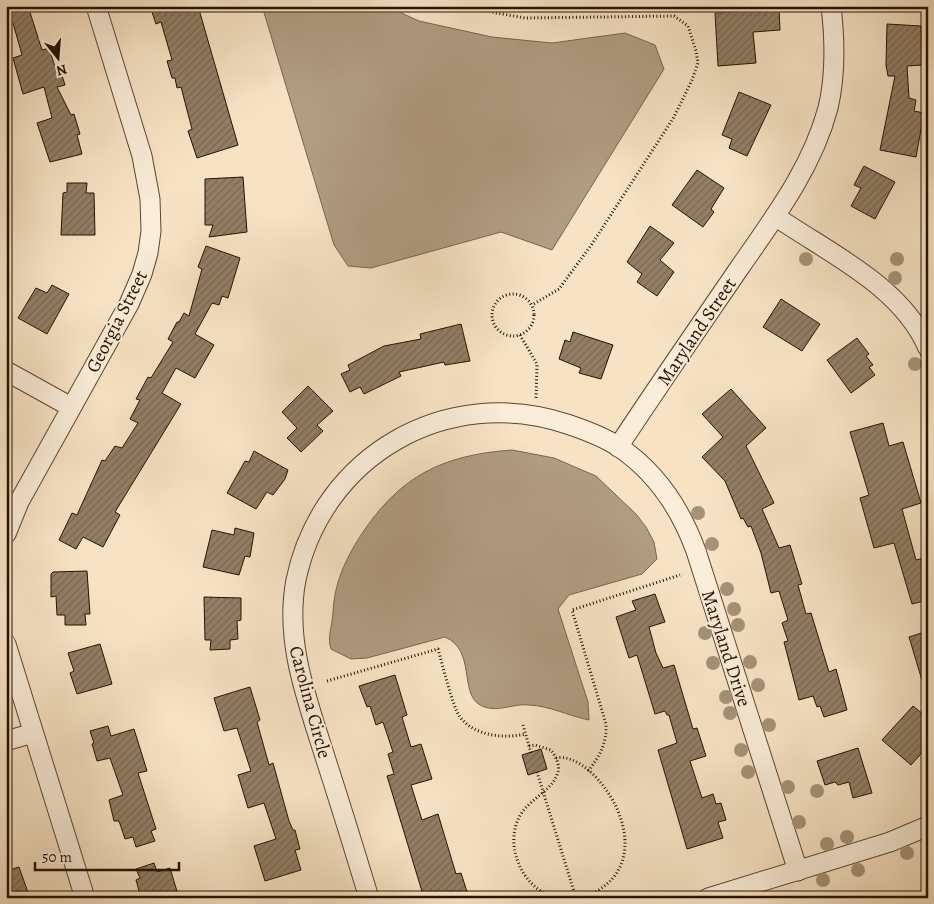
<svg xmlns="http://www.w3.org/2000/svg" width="934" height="904" font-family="Alegreya,serif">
<defs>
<pattern id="building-hatch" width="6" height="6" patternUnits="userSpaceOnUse" patternTransform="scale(1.25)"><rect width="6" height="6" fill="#927f66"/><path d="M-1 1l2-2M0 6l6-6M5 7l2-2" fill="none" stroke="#776752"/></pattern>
</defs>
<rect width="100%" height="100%" fill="#f7e3c4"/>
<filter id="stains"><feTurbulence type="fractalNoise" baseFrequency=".004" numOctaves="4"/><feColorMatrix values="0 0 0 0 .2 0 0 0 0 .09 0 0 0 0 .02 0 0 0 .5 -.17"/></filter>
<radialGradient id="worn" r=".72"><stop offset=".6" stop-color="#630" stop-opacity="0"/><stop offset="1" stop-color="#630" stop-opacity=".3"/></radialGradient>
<!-- water -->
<g fill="#b09c81" stroke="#78654d">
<path d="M262 6H386L419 21 492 37 552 43 625 33 655 45 664 69 552 250 501 232 371 268 348 266 334 245Z"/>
<path d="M512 450 554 458 596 476 636 514 646 527 654 542 657 559 642 574 569 595 558 609 588 702 589 720C569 716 550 706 529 705 513 703 496 714 480 705 459 693 476 650 445 637L367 658 351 659 331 649C327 638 332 626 333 613 334 584 345 560 361 535 400 476 442 455 512 450Z"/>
</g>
<!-- building -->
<g fill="url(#building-hatch)" stroke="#251200">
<path d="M6 6H28L42 50 49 48 55 67 59 66 65 85 57 87 71 115 74 114 80 134 77 135 82 154 50 162 37 123 52 118 44 87 23 94 13 58 22 55 13 23 6 25Z"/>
<path d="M150 6H198L238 145 197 158 188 131 192 129 181 87 177 88 175 78H172L167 61 172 60 161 22 156 24Z"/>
<path d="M779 9 780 30 753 32 756 63 718 66 715 13Z"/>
<path d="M887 24 921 26 923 65 907 66 909 98 916 100 914 111 924 113 916 157 880 150 895 76H888L886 65Z"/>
<path d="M739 92 771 105 747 156 729 148 732 139 722 135Z"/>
<path d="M864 166 895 182 875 219 851 206 861 188 854 185Z"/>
<path d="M697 170 724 188 711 209 714 212 703 227 672 205Z"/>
<path d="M243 177 247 232 209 237 213 225H205V179Z"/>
<path d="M67 183H87L86 193H94L95 235H61L63 193 67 192Z"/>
<path d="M650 226 674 243 660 260 674 272 657 296 637 282 642 274 627 262Z"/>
<path d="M206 246 240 258 228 298 222 296 219 305 212 303 195 334 214 345 195 378 176 368 162 393 181 404 115 512 120 515 103 547 83 537 76 549 59 540 72 513 77 515 102 460 105 461 115 446 122 448 138 423 130 419 140 400 136 399 148 377 151 378 173 342 168 339 177 322H179L184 313 189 316 202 269 198 267Z"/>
<path d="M52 285 69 294 47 334 18 318 36 288 47 293Z"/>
<path d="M781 299 820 324 802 351 763 327Z"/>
<path d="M461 324 470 361 445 365 444 362 399 372 401 376 364 394 360 387 350 392 341 374 350 370 348 365 384 346 421 339 420 334Z"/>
<path d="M573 332 613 345 601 379 579 373 581 368 559 359 565 340 570 342Z"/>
<path d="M857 338 869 354 866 356 873 365 869 367 875 375 851 393 827 360Z"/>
<path d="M308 386 333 411 317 425 323 431 301 452 287 438 297 428 282 412Z"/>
<path d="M731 389 766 428 746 446 774 503 762 509 779 548 790 545 802 584 798 585 806 614 811 613 829 672 836 669 847 710 824 717 820 706 817 707 813 696 799 700 784 642 788 641 782 623 788 620 779 591 771 593 761 553 751 526 748 527 743 518 741 519 725 481 702 457 723 437 702 414Z"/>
<path d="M883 423 889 446 903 442 921 503 902 509 916 560 928 557V600L912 604 894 543 874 548 860 498 869 495 850 432Z"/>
<path d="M254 451 288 470 285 479 273 495 267 492 256 509 227 493 245 461 249 462Z"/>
<path d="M235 528 254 533 250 557 245 556 239 575 203 567 212 530 234 535Z"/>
<path d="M87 571 90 614H85L86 625H65V615H57L56 596 51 597V574L53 572Z"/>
<path d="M655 594 665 622 649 627 656 653 663 668 674 665 693 729 697 728 706 756 690 761 702 798 713 794 716 804 721 803 726 820 718 822 723 838 687 849 658 750 677 743 669 715H667L665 711 655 714 637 655 629 658 616 617 636 610 632 601Z"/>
<path d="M204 597 241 598V620L237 621 238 639 230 640V649L210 650 211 640H205Z"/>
<path d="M928 631V687H924L909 637Z"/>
<path d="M100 644 112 684 77 694 70 673 74 671 68 653Z"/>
<path d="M395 675 407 715 402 717 411 747 421 744 432 779 411 785 422 820 438 814 456 874 461 873 469 898H424L387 776 394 774 388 754 393 752 383 722 376 725 370 706 367 707 359 686Z"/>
<path d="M250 687 260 720 257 722 269 765 273 763 289 821 293 830H295L300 849 295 850 301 870 265 881 254 846 276 839 264 803 248 808 238 775 251 771 237 728 224 731 214 698Z"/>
<path d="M913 706 928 718V746L911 765 882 740Z"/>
<path d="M108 726 111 736 134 729 147 771 138 773 156 829 151 831 155 841 136 847 133 837 125 839 119 821H114L109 800 123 795 110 758 97 761 92 744 94 743 90 731Z"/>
<path d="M858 748 872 793 853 798 849 782 838 785 835 782 825 785 817 761Z"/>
<path d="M541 749 547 769 528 775 522 755Z"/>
<path d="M154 863 157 872 170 868 179 898H141L136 880 140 878 136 869Z"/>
<path d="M19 867 30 898H6V871Z"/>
</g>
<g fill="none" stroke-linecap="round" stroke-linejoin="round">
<!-- minor casing -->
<g stroke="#5a4631" stroke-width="21">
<g id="minor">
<path d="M775 216C828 253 901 285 928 348"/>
<path d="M6 371 71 407"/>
<path d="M618 447C658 386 699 327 740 267 774 218 812 168 828 108 836 75 835 40 831 6"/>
<path d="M6 534 19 502 129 304 142 274 148 253 151 231 150 199 142 156 96 6"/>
<path d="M6 644 85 898"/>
<path d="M6 741 33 733"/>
<path d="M369 898C355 852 341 806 326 760 308 702 284 642 296 580 322 455 447 384 567 424 585 430 604 437 619 447 656 472 681 510 696 551L798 871"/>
<path d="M708 898 890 842 928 826"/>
</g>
</g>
<!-- path -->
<g stroke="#251200" stroke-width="3" stroke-dasharray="1 2.5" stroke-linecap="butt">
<path d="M458 6 525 18 674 16 688 26 696 51 698 63 692 80 674 117 592 244 559 289 532 305"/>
<circle cx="513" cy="315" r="21"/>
<path d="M520 335 537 364 536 400"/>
<path d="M327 681 438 649C442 663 453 708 460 717 474 736 504 739 525 734"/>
<path d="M523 725 531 753"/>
<path d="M529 746 535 745 551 750C556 757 561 766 557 775 551 790 533 798 523 811 501 841 521 889 556 898"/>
<path d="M556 758C597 749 674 867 581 898"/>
<path d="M588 771C600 756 607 743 606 724L572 610 680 575"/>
<path d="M537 772 576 898"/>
<path d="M539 898 542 891"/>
</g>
<!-- minor -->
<use href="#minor" stroke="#faedd9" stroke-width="19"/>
</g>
<!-- trees -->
<g fill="#a59278">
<circle cx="806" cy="259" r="7"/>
<circle cx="897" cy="259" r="7"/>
<circle cx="895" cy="278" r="7"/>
<circle cx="915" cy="364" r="7"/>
<circle cx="698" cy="513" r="7"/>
<circle cx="712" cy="544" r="7"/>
<circle cx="727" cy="589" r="7"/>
<circle cx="734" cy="609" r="7"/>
<circle cx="738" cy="625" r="7"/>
<circle cx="705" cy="633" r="7"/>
<circle cx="750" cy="662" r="7"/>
<circle cx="713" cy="663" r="7"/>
<circle cx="758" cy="685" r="7"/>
<circle cx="726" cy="697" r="7"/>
<circle cx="730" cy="713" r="7"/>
<circle cx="769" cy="725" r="7"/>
<circle cx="741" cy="750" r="7"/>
<circle cx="748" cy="772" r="7"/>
<circle cx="788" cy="787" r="7"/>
<circle cx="817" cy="791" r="7"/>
<circle cx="799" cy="822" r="7"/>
<circle cx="847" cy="837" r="7"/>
<circle cx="827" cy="844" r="7"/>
<circle cx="907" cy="853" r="7"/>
<circle cx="858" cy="870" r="7"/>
<circle cx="823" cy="880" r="7"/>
</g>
<g text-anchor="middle" stroke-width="4" stroke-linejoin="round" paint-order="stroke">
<!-- street labels -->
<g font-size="19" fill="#251200" stroke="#faedd9">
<text transform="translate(116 321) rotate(-63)" y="7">Georgia Street</text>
<text transform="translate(696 331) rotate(-56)" y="7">Maryland Street</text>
<text transform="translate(727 648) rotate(72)" y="7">Maryland Drive</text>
<text transform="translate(311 702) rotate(75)" y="7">Carolina Circle</text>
</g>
</g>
<!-- margin -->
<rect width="934" height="904" fill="none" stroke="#f7e3c4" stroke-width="25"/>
<rect x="8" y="8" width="919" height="889" fill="none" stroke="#251200" stroke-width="2.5"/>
<rect x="12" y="12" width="909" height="879" fill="none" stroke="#251200"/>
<!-- north arrow -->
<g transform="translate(58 58) rotate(163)" stroke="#faedd9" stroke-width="4" paint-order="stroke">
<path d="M0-4L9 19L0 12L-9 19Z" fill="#251200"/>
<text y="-8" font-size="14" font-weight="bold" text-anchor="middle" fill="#251200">N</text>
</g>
<!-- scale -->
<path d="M35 862v8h144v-8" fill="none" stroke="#251200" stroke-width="2.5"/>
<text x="42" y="862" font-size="15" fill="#251200" stroke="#faedd9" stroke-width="4" paint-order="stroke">50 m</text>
<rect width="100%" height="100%" filter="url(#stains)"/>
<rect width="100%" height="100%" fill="url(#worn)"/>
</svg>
